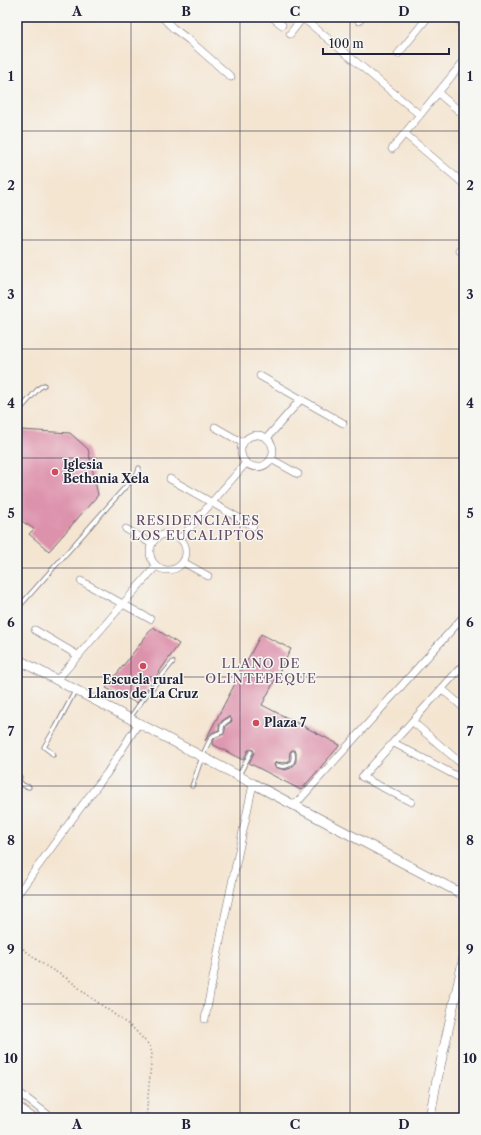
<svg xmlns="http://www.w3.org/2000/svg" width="481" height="1135" font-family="'Libre Caslon Text',serif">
<rect width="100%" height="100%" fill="#f6f6f2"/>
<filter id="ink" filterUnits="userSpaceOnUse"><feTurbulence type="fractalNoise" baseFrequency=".025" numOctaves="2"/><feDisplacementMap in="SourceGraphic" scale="8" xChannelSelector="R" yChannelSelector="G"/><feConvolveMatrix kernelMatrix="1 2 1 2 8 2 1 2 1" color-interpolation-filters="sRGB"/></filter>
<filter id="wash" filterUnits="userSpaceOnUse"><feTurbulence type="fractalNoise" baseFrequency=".012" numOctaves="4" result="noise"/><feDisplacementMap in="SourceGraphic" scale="16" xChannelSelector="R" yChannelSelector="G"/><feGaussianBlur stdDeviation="0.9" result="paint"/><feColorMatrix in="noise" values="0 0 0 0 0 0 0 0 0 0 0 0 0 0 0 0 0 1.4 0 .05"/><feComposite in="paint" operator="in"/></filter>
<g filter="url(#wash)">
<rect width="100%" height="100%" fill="#f4e5d1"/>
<g id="blocks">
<!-- building -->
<g fill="#dd92ac" fill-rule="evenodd">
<path d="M21 430 70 433 88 449 98 495 49 551 29 534 34 529 17 518V435Z"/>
<path d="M153 627 179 644 137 703 106 688Z"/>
<path d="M261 634 291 649 262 705 340 745 301 790 249 763 254 753V751L252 749 248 750 243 760 212 744 215 738 224 734 226 726 232 721 230 717H228L222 721 219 725V730L211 733 205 741ZM292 750H295L296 753V761L294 765 291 768 285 770 275 767 274 764 276 762 284 763 289 761 290 752Z"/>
</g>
</g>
</g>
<g filter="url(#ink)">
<use href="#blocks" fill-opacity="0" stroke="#6c6670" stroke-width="1"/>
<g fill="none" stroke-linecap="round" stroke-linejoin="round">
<!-- lane casing -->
<g stroke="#6c6670" stroke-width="5">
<g id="lane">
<path d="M17 413 39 388 44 385"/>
<path d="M17 609 135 476 138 472 139 468"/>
<path d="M130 718 141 702 173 662"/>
<path d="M53 755 52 753 44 747 56 727 75 691"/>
<path d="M277 765C287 769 295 764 293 753"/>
<path d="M239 775 251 752"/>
<path d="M20 777 19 780C21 785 24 786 29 787"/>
<path d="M192 786C197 773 204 746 213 736 216 734 219 733 222 732 221 726 224 722 229 720"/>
</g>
</g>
<!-- street casing -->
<g stroke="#6c6670" stroke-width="8">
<g id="street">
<path d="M162 17 173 28 189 40 231 77"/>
<path d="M272 17 282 25"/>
<path d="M454 17 464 25"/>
<path d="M303 18 420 115"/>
<path d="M359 21 362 17"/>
<path d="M290 34 303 17"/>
<path d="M398 54 428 17"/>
<path d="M438 93 464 115"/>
<path d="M405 134 464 184"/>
<path d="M392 149 464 61"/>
<path d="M460 251 464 246"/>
<path d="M260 376 343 423"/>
<path d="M215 427 243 443"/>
<circle cx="257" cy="451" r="16"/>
<path d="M267 438 301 399"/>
<path d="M271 459 298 474"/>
<path d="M170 479 253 526"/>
<path d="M126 529 152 544"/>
<circle cx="168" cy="552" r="18"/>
<path d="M180 539 246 463"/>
<path d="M183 562 208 576"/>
<path d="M81 581 150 619"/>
<path d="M35 630 79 656"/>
<path d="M57 680 156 566"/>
<path d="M442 689 464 708"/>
<path d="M413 722 464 766"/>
<path d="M394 743 464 780"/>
<path d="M411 802 362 777 464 664"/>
<path d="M294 806 464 616"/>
<path d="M17 895 81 807 107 773 138 724"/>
<path d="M205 1019 225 916 253 784"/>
<path d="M17 1091 52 1118"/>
<path d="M17 1105 34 1118"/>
</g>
</g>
<!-- secondary casing -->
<g stroke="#6c6670" stroke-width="10">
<g id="secondary">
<path d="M17 659 464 895"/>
<path d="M430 1118 435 1089 464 957"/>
</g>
</g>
<!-- path -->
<path stroke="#6c6670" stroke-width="1.5" stroke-dasharray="1 3" stroke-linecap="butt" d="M17 944 44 965 68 979 89 996 133 1028 149 1045 152 1053 146 1118"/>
<!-- lane -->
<use href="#lane" stroke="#fff" stroke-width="3.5"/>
<!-- street -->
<use href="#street" stroke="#fff" stroke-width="7"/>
<!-- secondary -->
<use href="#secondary" stroke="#fff" stroke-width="9"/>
</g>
</g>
<!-- grid -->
<path fill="none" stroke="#22223b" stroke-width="1" stroke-opacity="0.55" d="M131 17V1118M240 17V1118M350 17V1118M17 131H464M17 240H464M17 349H464M17 458H464M17 568H464M17 677H464M17 786H464M17 895H464M17 1004H464"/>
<!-- markers -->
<g fill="#d1495b" stroke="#f6f6f2" stroke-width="1.5">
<circle cx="55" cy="472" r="4"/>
<circle cx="143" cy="666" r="4"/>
<circle cx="256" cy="723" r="4"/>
</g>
<g text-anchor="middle" stroke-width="3" stroke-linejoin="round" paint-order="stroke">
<!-- poi labels -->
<g font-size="12" font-weight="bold" fill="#22223b" stroke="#f6f6f2" text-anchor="start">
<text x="63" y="469">Iglesia<tspan x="63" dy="14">Bethania Xela</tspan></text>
<text x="143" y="684" text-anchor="middle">Escuela rural<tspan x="143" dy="14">Llanos de La Cruz</tspan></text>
<text x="264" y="727">Plaza 7</text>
</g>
<!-- neighbourhood labels -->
<g font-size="13" letter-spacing="1" fill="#634963" stroke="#f6f6f2">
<text x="198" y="525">RESIDENCIALES<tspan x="198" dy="15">LOS EUCALIPTOS</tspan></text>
<text x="261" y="668">LLANO DE<tspan x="261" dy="15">OLINTEPEQUE</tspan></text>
</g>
</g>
<!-- margin -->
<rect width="481" height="1135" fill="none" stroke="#f6f6f2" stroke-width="44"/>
<!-- scale -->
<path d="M323 48v6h126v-6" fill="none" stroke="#22223b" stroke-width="2"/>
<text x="329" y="48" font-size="12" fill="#22223b" stroke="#f6f6f2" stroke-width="3" paint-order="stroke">100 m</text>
<rect x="22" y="22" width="437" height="1091" fill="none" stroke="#22223b" stroke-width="1.5"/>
<g font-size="13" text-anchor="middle" font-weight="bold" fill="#22223b">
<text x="77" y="16">A</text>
<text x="186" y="16">B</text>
<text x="295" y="16">C</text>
<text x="404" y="16">D</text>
<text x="11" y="81">1</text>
<text x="470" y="81">1</text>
<text x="11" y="190">2</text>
<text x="470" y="190">2</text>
<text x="11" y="299">3</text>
<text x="470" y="299">3</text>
<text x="11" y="408">4</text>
<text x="470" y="408">4</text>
<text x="11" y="518">5</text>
<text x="470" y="518">5</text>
<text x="11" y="627">6</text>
<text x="470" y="627">6</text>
<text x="11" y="736">7</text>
<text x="470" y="736">7</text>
<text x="11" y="845">8</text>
<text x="470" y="845">8</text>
<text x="11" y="954">9</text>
<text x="470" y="954">9</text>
<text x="11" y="1063">10</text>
<text x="470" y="1063">10</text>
<text x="77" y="1129">A</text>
<text x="186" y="1129">B</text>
<text x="295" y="1129">C</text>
<text x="404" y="1129">D</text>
</g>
</svg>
